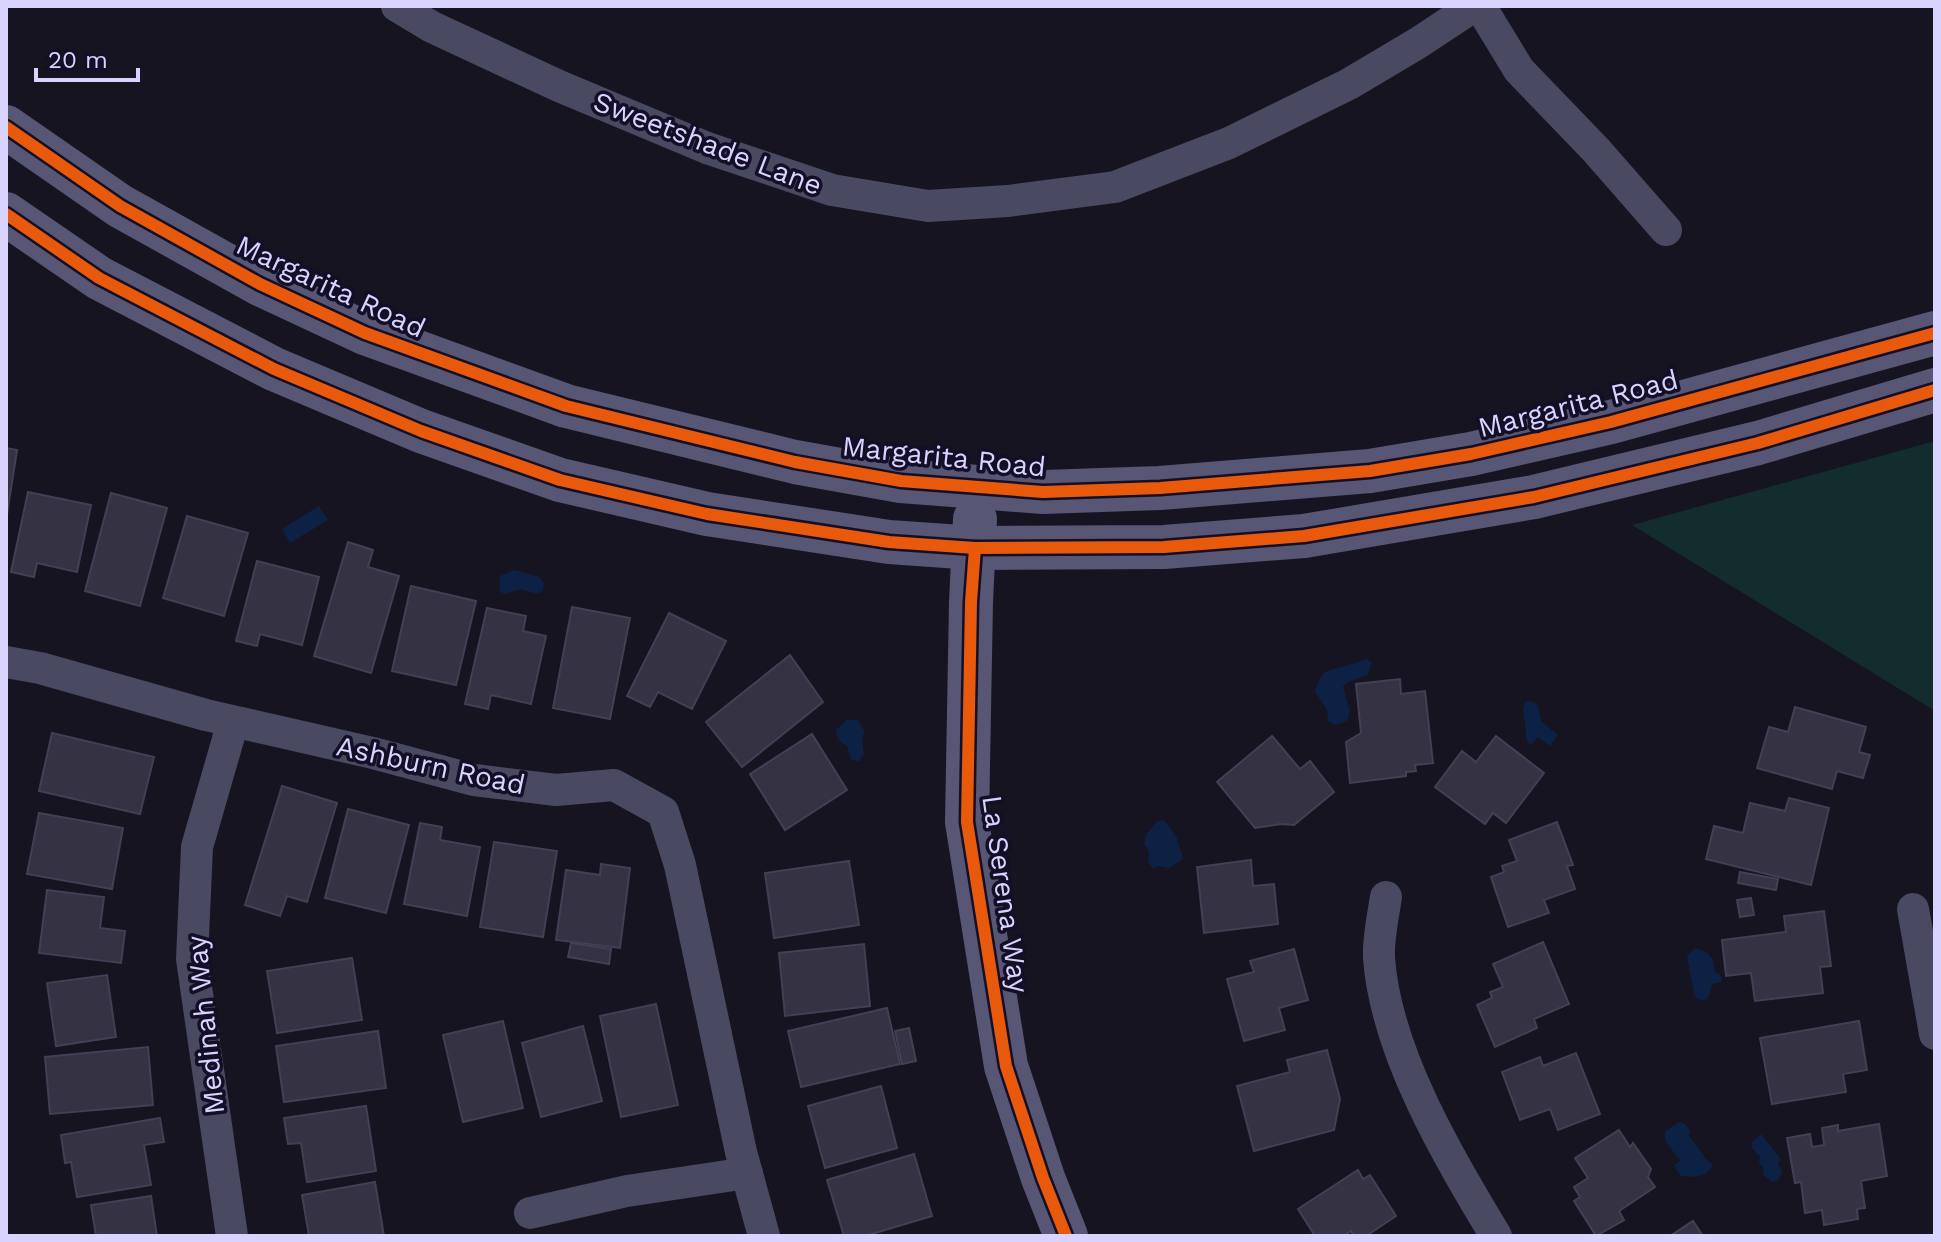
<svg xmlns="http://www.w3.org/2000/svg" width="1941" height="1242" font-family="'Work Sans',sans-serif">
<rect width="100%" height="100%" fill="#161421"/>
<!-- green -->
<path fill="#132c2d" d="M1935 441V711L1632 525Z"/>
<!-- water -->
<g fill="#0d2144">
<path d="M319 506 328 520 290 543 282 529Z"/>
<path d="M514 570 540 577 544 584 543 591 536 594 521 589 506 594 500 592V576Z"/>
<path d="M1366 659 1372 662 1368 675 1348 682 1343 686 1350 712 1347 721 1336 725 1328 721 1327 710 1315 691C1322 669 1326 671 1346 666 1353 664 1359 661 1366 659Z"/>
<path d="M1531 701 1538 705 1541 721 1558 735 1550 746 1538 737 1531 745 1527 741 1523 709 1525 702Z"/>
<path d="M846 720H858L865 732 862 740 864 754 859 762 851 759 847 746C840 742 837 739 836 730Z"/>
<path d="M1164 820 1177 838 1183 859 1169 868 1159 866 1154 868 1148 863 1149 852 1144 844 1146 835 1157 821Z"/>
<path d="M1695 948C1709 952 1715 957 1714 971L1722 977 1721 982 1712 984 1709 996 1704 1001 1697 999 1694 994 1687 956Z"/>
<path d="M1680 1122 1685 1124 1691 1132 1688 1134 1706 1159 1713 1165C1708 1177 1693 1178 1681 1176L1674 1165 1680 1161 1665 1140V1131Z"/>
<path d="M1761 1134 1781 1159 1778 1163 1782 1173 1778 1180 1773 1182 1764 1176 1763 1167 1759 1163 1760 1157 1752 1148V1142Z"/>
</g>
<!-- building -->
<g fill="#343243" stroke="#433f54" stroke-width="2">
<path d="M6 448 17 450 6 521Z"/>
<path d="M28 492 91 505 77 572 37 563 34 577 11 572Z"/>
<path d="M111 493 167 508 140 606 85 591Z"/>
<path d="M187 516 248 533 224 616 163 598Z"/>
<path d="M348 542 373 550 368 567 399 576 371 673 314 656Z"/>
<path d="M257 561 319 577 302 645 260 634 257 646 236 641Z"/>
<path d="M411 586 476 601 456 685 392 671Z"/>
<path d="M572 607 630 618 610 719 553 708Z"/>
<path d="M487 608 526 616 523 631 546 636 531 704 491 695 488 709 465 704Z"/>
<path d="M669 613 726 641 692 709 658 692 650 707 627 696Z"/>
<path d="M790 655 823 702 742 767 706 722Z"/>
<path d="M1400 679 1401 694 1425 691 1433 763 1415 765 1416 771 1406 772V776L1350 783 1346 742 1361 733 1356 684Z"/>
<path d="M1795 707 1866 727 1859 752 1870 755 1863 778 1837 771 1832 789 1757 768 1769 727 1788 732Z"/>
<path d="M52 733 154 757 140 814 39 791Z"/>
<path d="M812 734 847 790 785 830 750 774Z"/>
<path d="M1272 736 1300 769 1310 761 1334 792 1294 825 1281 824 1255 828 1217 782Z"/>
<path d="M1496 736 1544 773 1506 823 1493 813 1485 824 1435 787 1462 751 1476 762Z"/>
<path d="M282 786 337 803 307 902 287 896 280 916 245 905Z"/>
<path d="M1789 798 1829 808 1811 885 1706 859 1714 826 1743 833 1750 803 1785 811Z"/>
<path d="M348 809 409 825 386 913 325 898Z"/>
<path d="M39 813 123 828 112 889 27 874Z"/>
<path d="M1557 822 1573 865 1567 866 1575 889 1544 900 1549 913 1508 927 1491 877 1504 872 1502 866 1517 861 1509 840Z"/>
<path d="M420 823 442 827 440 840 480 847 467 916 404 904Z"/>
<path d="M494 842 557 851 543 937 480 927Z"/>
<path d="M1251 860 1253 886 1274 884 1278 924 1204 933 1197 867Z"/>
<path d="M849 861 859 925 774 938 765 873Z"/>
<path d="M601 864 630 868 620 948 556 940 566 870 600 875Z"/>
<path d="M1740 872 1778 879 1776 890 1738 883Z"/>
<path d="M47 890 104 897 100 928 125 931 121 963 39 953Z"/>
<path d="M1751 898 1754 915 1740 917 1737 900Z"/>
<path d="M1824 911 1831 966 1820 967 1823 993 1755 1001 1751 973 1726 976 1722 940 1786 932 1784 916Z"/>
<path d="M1543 942 1569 1004 1534 1019 1537 1028 1495 1047 1477 1005 1492 998 1490 992 1503 987 1493 964Z"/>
<path d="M571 943 611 949 609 964 568 957Z"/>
<path d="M864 944 870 1006 785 1016 779 953Z"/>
<path d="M1294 949 1308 1000 1279 1008 1285 1030 1244 1041 1227 979 1254 972 1250 961Z"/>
<path d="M352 958 362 1020 277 1033 267 971Z"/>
<path d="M107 975 116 1037 56 1046 47 983Z"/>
<path d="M656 1004 678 1105 621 1117 600 1016Z"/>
<path d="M887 1008 900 1064 801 1087 788 1031Z"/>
<path d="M503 1021 523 1108 463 1122 443 1035Z"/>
<path d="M1859 1021 1867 1070 1843 1074 1846 1092 1772 1104 1760 1038Z"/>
<path d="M583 1026 602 1101 541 1117 522 1043Z"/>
<path d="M909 1028 916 1061 902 1064 895 1031Z"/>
<path d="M378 1031 386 1088 284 1102 276 1046Z"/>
<path d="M148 1047 153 1105 50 1114 45 1057Z"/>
<path d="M1327 1050 1340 1099 1334 1130 1254 1151 1237 1086 1290 1072 1287 1060Z"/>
<path d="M1576 1053 1600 1114 1558 1130 1550 1109 1520 1120 1502 1072 1540 1057 1543 1066Z"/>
<path d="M881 1086 897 1148 825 1168 808 1106Z"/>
<path d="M366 1106 376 1171 307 1182 301 1143 288 1144 284 1118Z"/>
<path d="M160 1118 164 1142 144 1145 151 1185 77 1197 71 1162 65 1163 61 1135Z"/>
<path d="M1879 1124 1887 1176 1861 1181 1865 1208 1857 1209 1858 1219 1824 1225 1822 1210 1805 1213 1801 1182 1795 1183 1787 1138 1810 1134 1812 1147 1824 1145 1822 1128 1838 1125V1131Z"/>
<path d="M1619 1130 1630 1147 1633 1143 1651 1169 1648 1177 1655 1187 1619 1211 1624 1220 1596 1236 1574 1201 1580 1197 1574 1187 1588 1178 1575 1158Z"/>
<path d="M914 1154 932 1216 865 1236H844L827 1180Z"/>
<path d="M1358 1170 1363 1179 1370 1175 1396 1216 1366 1236H1354L1351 1231 1343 1236H1315L1298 1209Z"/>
<path d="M375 1182 384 1236H309L302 1195Z"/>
<path d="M151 1196 157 1236H96L91 1205Z"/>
<path d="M1693 1221 1703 1236H1670Z"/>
</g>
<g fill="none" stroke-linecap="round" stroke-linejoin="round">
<!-- street -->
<g stroke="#4a4962" stroke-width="32">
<path d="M397 6 432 27 559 86 707 148 832 190 928 206 1008 201 1115 187 1229 143 1349 84 1418 43 1474 6"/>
<path d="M1480 6 1519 70 1596 150 1666 230"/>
<path d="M6 662 40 668 206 715 373 753 474 780 556 790 614 785 663 812 680 865 741 1152 764 1236"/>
<path d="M1386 897C1383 916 1378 939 1379 958 1386 1053 1448 1156 1496 1236"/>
<path d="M1913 909 1935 1034"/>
<path d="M530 1213 627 1191 747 1173"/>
<path d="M232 1236 192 959 197 847 233 722"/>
</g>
<!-- secondary -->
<g stroke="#575674" stroke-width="44">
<path d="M6 127 120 206 260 284 365 333 566 406 795 462 901 481 1043 492 1160 488 1370 471 1471 454 1611 422 1935 333"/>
<path d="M6 214 99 278 274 369 421 431 560 480 707 514 889 542 975 548 1164 547 1304 536 1534 497 1758 443 1935 390"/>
<path d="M975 519 971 602 967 822 1006 1066 1043 1178 1066 1236"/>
</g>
<!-- cycleway casing -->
<g stroke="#130f26" stroke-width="17">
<g id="cycleway">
<path d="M6 127 120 206 260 284 365 333 566 406 795 462 901 481 1043 492 1160 488 1370 471 1471 454 1611 422 1935 333"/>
<path d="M6 214 99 278 274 369 421 431 560 480 707 514 889 542 975 548 1164 547 1304 536 1534 497 1758 443 1935 390"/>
<path d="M975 548 971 602 967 822 1006 1066 1043 1178 1066 1236"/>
</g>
</g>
<!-- cycleway -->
<use href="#cycleway" stroke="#e8590c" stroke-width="12"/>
</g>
<g text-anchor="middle" stroke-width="7" stroke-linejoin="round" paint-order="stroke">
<!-- street labels -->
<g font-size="28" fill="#d9d4ff" stroke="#130f26">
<text transform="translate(708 143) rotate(21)" y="10">Sweetshade Lane</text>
<text transform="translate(331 286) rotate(25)" y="10">Margarita Road</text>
<text transform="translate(1578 403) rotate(-14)" y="10">Margarita Road</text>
<text transform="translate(944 456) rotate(6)" y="10">Margarita Road</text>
<text transform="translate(431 765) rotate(12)" y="10">Ashburn Road</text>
<text transform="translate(1006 894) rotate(82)" y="10">La Serena Way</text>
<text transform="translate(205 1025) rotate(-96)" y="10">Medinah Way</text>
</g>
</g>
<!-- border -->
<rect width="1941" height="1242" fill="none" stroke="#d9d4ff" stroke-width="16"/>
<!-- scale -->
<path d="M36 68v12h102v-12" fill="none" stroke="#d9d4ff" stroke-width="4"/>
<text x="48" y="68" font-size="24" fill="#d9d4ff" stroke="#130f26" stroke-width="6" paint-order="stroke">20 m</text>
</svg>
